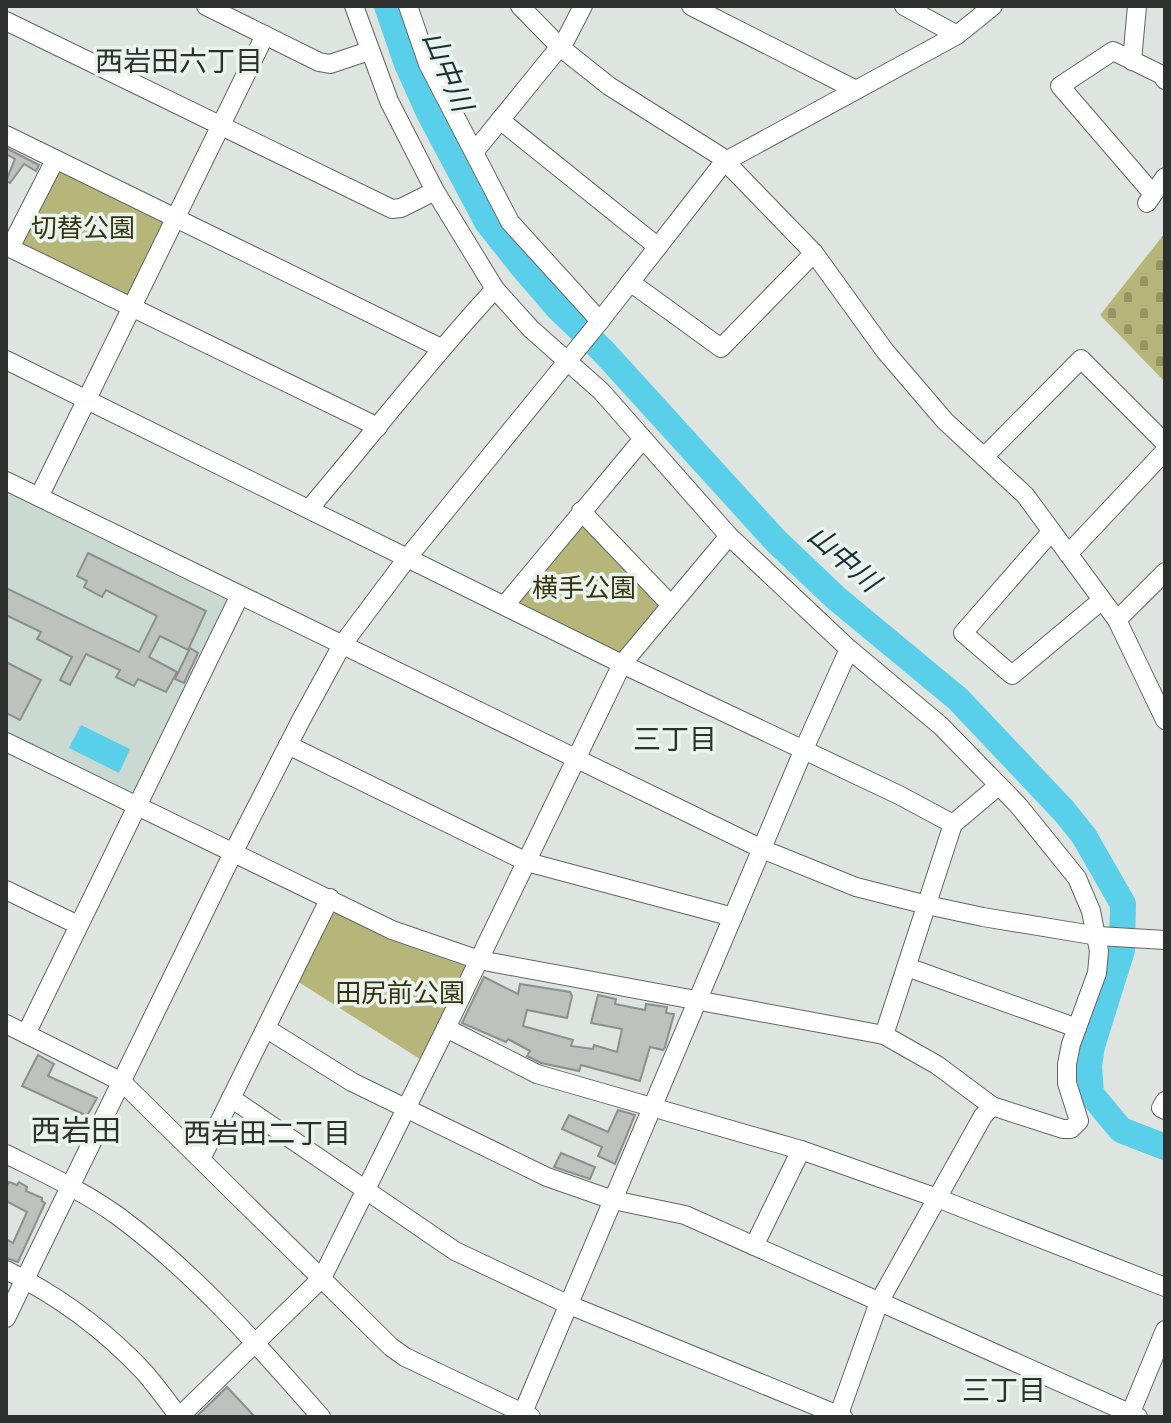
<svg xmlns="http://www.w3.org/2000/svg" width="1171" height="1423" font-family="Quicksand,'Noto Sans JP',sans-serif">
<defs>
<pattern id="cemetery-stones" width="16" height="16" patternUnits="userSpaceOnUse" patternTransform="scale(2)"><rect width="16" height="16" fill="#b7b67a"/><path d="M2 7V4a2 2 0 0 1 4 0v3zM10 15v-3a2 2 0 0 1 4 0v3z" fill="#959464"/></pattern>
</defs>
<rect width="100%" height="100%" fill="#dee5e1"/>
<!-- built -->
<path fill="#cad9d1" d="M6 491 230 599 138 791H127L6 732Z"/>
<!-- cemetery -->
<path fill="url(#cemetery-stones)" d="M1165 233V382L1100 315Z"/>
<!-- park -->
<g fill="#b7b67a">
<path d="M63 169 168 220 128 299 19 244 58 172Z"/>
<path d="M581 522 661 602 618 657 518 601Z"/>
<path d="M336 912 390 940 468 967 423 1061 297 981 330 914Z"/>
</g>
<!-- water -->
<path fill="#59cfe9" d="M81 725 130 749 119 773 69 748Z"/>
<g fill="none" stroke-linecap="round" stroke-linejoin="round">
<!-- river -->
<path stroke="#59cfe9" stroke-width="26" d="M387 6 407 64 429 113 487 222 521 265 558 308 603 351 776 541 836 598 958 699 1064 811 1084 836 1123 904 1122 950 1092 1046 1089 1066 1091 1094 1121 1130 1165 1147"/>
</g>
<!-- building -->
<g fill="#bec2bc" stroke="#8c908a" stroke-width="2">
<path d="M6 148 39 165 36 171 24 164 10 183 6 181 15 159 6 154Z"/>
<path d="M88 553 206 611 188 650 160 636 149 657 177 672 166 692 138 679 134 686 116 677 120 670 86 654 70 685 60 680 72 657 37 639 41 632 6 615V588L139 652 157 616 106 590 102 597 84 587 87 581 77 576Z"/>
<path d="M190 648 198 653 184 683 175 679Z"/>
<path d="M6 662 41 680 20 720 6 713Z"/>
<path d="M484 977 518 994 520 984 570 992 572 996 567 1018 527 1010 523 1026 573 1040 571 1046 593 1049 594 1045 617 1052 622 1029 591 1023 598 995 616 999 615 1004 645 1010 646 1004 667 1007 666 1013 674 1014 665 1047 663 1050 650 1047 640 1081 581 1065 579 1071 541 1063 527 1056 530 1051 508 1039 506 1042 462 1023Z"/>
<path d="M38 1055 54 1064 48 1076 97 1098 87 1116 22 1086Z"/>
<path d="M618 1110 635 1115 615 1164 598 1156 602 1147 562 1129 569 1115 608 1132Z"/>
<path d="M561 1153 595 1167 590 1179 554 1167Z"/>
<path d="M9 1182 17 1185 19 1182 27 1187 26 1191 42 1198V1201L45 1203 18 1262 6 1258V1239L13 1243 27 1212 6 1201V1188Z"/>
<path d="M227 1387 255 1417H196Z"/>
</g>
<g fill="none" stroke-linecap="round" stroke-linejoin="round">
<!-- minor casing -->
<g stroke="#5f6662" stroke-width="20">
<g id="minor">
<path d="M206 6 319 62 330 64 369 51"/>
<path d="M408 6 428 64 510 222 600 321"/>
<path d="M520 6 560 47 609 86 720 156 814 253 885 351 945 421 1025 495 1117 620 1165 720"/>
<path d="M691 6 856 90"/>
<path d="M904 6 957 35"/>
<path d="M6 21 392 209 401 208 435 191"/>
<path d="M1132 61 1137 6"/>
<path d="M500 120 658 247"/>
<path d="M6 135 441 348"/>
<path d="M475 151 566 39 583 6"/>
<path d="M1153 194 1060 86 1113 51 1162 75 1165 80"/>
<path d="M1147 203 1165 177"/>
<path d="M6 246 378 427"/>
<path d="M10 248 55 160"/>
<path d="M630 282 721 348 814 253"/>
<path d="M6 360 622 664 899 795 953 824"/>
<path d="M984 457 1081 359 1165 443"/>
<path d="M6 481 762 849 856 887 927 905 983 917 1098 936 1165 940"/>
<path d="M39 497 265 35"/>
<path d="M309 509C372 435 430 359 495 289"/>
<path d="M581 511 671 605"/>
<path d="M1051 532 963 633 1012 675 1102 600"/>
<path d="M1068 554 1165 451"/>
<path d="M505 605 642 440"/>
<path d="M1117 620 1165 572"/>
<path d="M6 742 392 930 479 960 884 1035 937 1065 992 1106 1063 1129H1071L1079 1121 1067 1083V1064L1071 1044 1097 973 1099 951 1091 911 1077 878 1018 805 941 726 849 649 729 536 601 391 531 329 495 289 435 191 389 101 354 6"/>
<path d="M288 745 527 862 733 917"/>
<path d="M6 890 78 925"/>
<path d="M907 967 1077 1028"/>
<path d="M6 1024 122 1082 391 1347 405 1357 531 1417"/>
<path d="M446 1028 537 1074 801 1150 937 1198 1165 1287"/>
<path d="M267 1029 352 1082 547 1177 613 1200 685 1215 1138 1417"/>
<path d="M26 1034 240 595"/>
<path d="M884 1035 953 824 998 786"/>
<path d="M231 1098 455 1251 567 1304 843 1417"/>
<path d="M1165 1101 1161 1108 1165 1110"/>
<path d="M6 1154C44 1173 83 1191 118 1216 195 1273 258 1345 321 1417"/>
<path d="M201 1159 330 898"/>
<path d="M754 1246 801 1150"/>
<path d="M6 1270C57 1295 106 1331 145 1373 157 1387 168 1402 179 1417"/>
<path d="M6 1318 234 851 301 720 342 645 408 557 600 321 724 162 957 35 993 6"/>
<path d="M179 1417 322 1278 446 1028 622 664 729 536"/>
<path d="M521 1417 804 749 849 649"/>
<path d="M838 1417 879 1302 983 1116 992 1106"/>
<path d="M1129 1417 1165 1330"/>
</g>
</g>
<!-- minor -->
<use href="#minor" stroke="#fff" stroke-width="18"/>
</g>
<g text-anchor="middle" stroke-width="7" stroke-linejoin="round" paint-order="stroke">
<!-- park labels -->
<g font-size="26" fill="#34330c" stroke="#ebf3ee">
<text x="83" y="237">切替公園</text>
<text x="584" y="597">横手公園</text>
<text x="400" y="1002">田尻前公園</text>
</g>
<!-- neighbourhood labels -->
<g font-size="28" fill="#2d302e" stroke="#ebf3ee">
<text x="179" y="71">西岩田六丁目</text>
<text x="675" y="749">三丁目</text>
<text x="267" y="1143">西岩田二丁目</text>
<text x="1004" y="1400">三丁目</text>
</g>
<!-- water labels -->
<g font-size="28" font-style="italic" fill="#1a2f34" stroke="#ebf3ee">
<text transform="translate(448 71) rotate(67)" y="10">山中川</text>
<text transform="translate(844 558) rotate(41)" y="10">山中川</text>
</g>
<!-- quarter labels -->
<g font-size="30" fill="#2d302e" stroke="#ebf3ee">
<text x="76" y="1141">西岩田</text>
</g>
</g>
<!-- border -->
<rect width="1171" height="1423" fill="none" stroke="#2d302e" stroke-width="16"/>
</svg>
